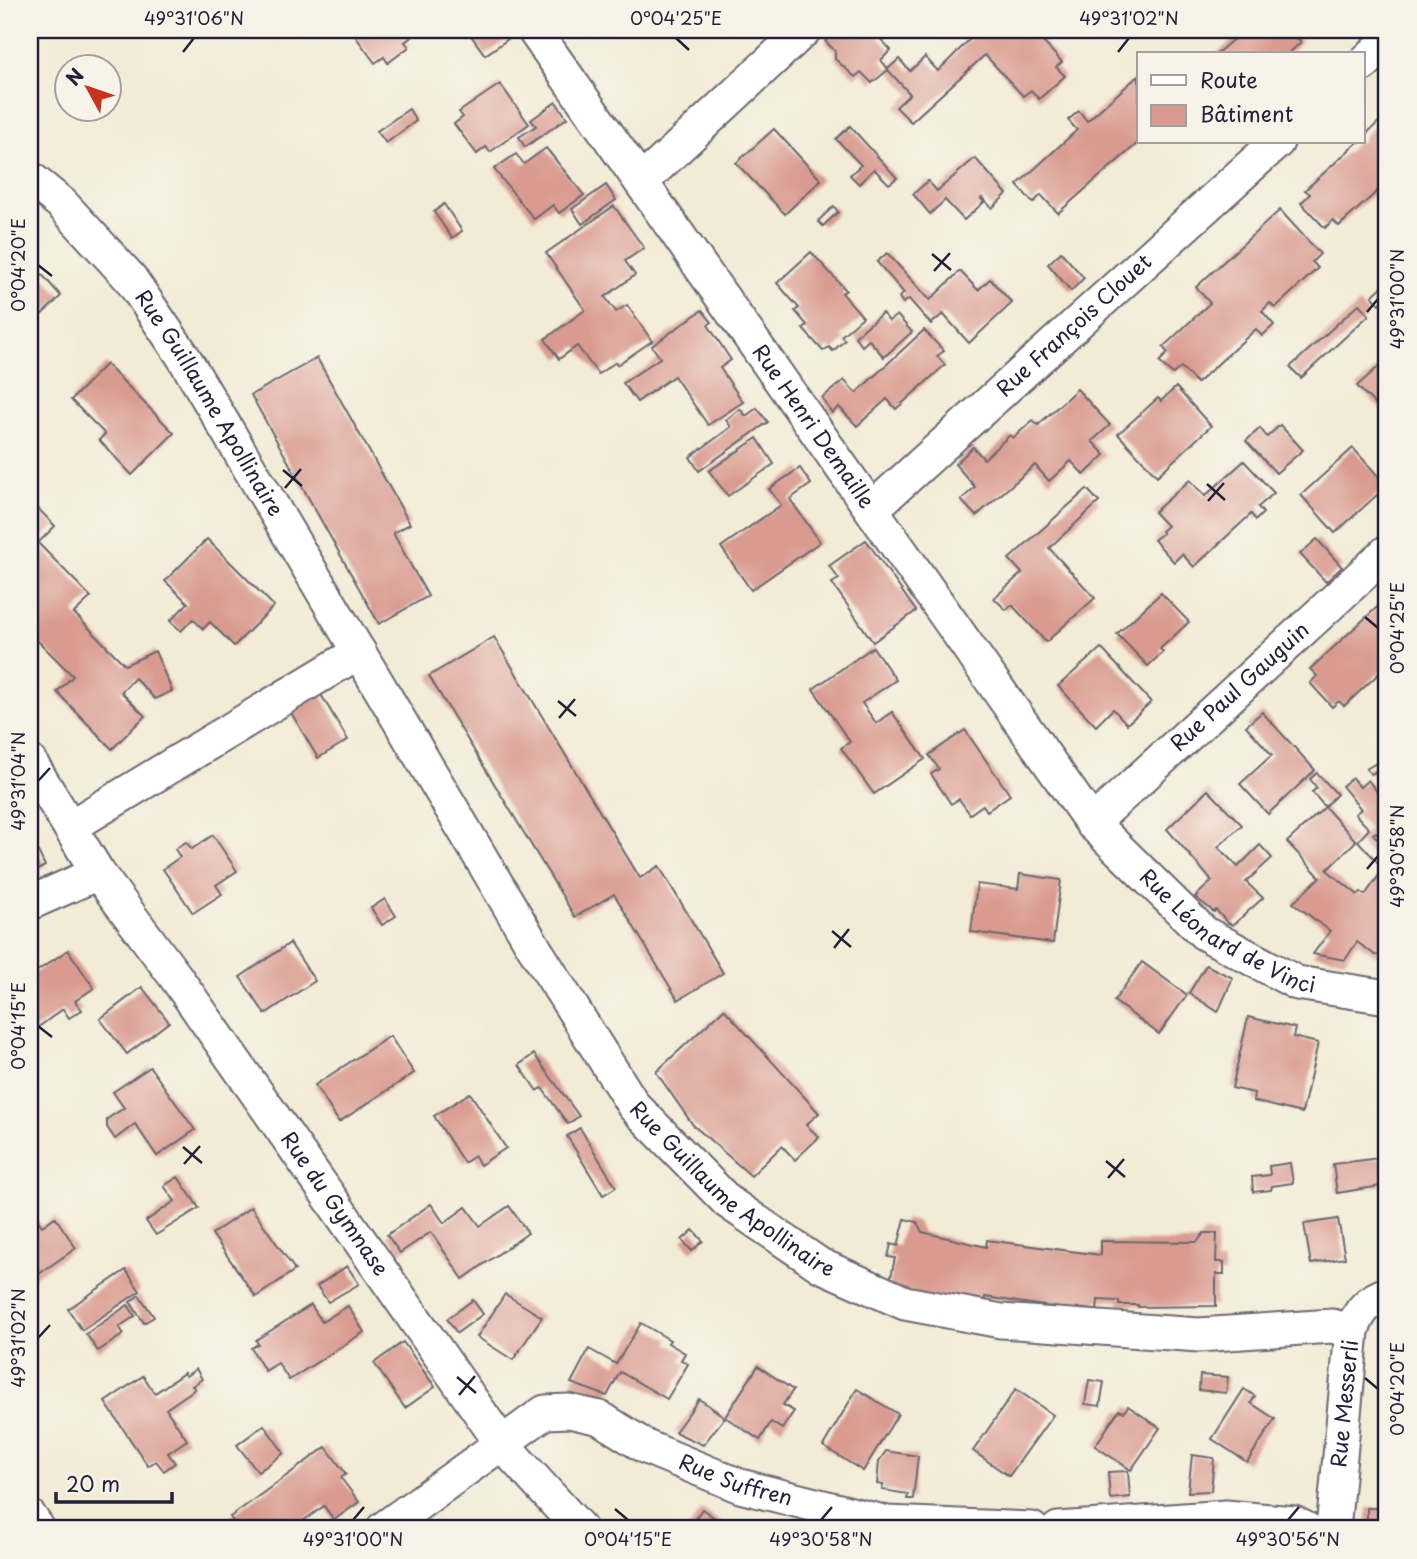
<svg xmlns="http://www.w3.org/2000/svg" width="1417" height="1559" font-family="'Playpen Sans',sans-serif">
<rect width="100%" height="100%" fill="#f7f3e8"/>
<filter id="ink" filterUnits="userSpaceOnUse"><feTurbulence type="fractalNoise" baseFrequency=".0143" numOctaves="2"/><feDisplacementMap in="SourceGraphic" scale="14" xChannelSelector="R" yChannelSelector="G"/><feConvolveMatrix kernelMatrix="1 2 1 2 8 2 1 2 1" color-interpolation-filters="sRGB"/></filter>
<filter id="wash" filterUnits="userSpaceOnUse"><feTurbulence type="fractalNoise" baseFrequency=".00686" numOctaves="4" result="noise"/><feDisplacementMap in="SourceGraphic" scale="28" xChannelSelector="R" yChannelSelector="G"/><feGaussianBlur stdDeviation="1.57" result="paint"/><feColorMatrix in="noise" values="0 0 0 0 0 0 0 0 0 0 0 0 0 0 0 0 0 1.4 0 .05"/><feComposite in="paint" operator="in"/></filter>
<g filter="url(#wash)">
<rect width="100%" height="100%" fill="#f2ebd5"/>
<g id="blocks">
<!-- building -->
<g fill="#d99a8f">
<path d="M358 30H421L405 42 409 47 388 63 384 57 375 63 353 33Z"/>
<path d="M467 30H505L511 37 485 55Z"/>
<path d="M838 30H872L891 50 881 60 888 69 899 59 910 71 925 57 938 71 970 39 961 30H1032L1062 62 1056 67 1065 76 1039 99 1031 90 1023 96 985 55 911 122 896 107 910 94 888 70 872 83 861 72 855 77 835 59V51L825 41Z"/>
<path d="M1244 30H1290L1301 42 1288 54H1216Z"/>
<path d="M1139 75V142L1058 213 1041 195 1033 203 1017 185 1077 130 1068 120 1079 111 1087 121Z"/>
<path d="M500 84 529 124 490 152 486 147 477 154 454 124 463 117 459 112Z"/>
<path d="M556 102 567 118 525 147 519 137 536 126 531 120Z"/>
<path d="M409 109 416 121 386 143 377 131Z"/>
<path d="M1387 114V190L1383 186 1339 226 1333 220 1325 228 1301 203 1310 194 1305 190 1358 142H1363V137Z"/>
<path d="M850 126 897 178 889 184 874 169 859 184 850 175 861 165 836 139Z"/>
<path d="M774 129 821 180 785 214 736 163Z"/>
<path d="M546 148 584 195 559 213 553 205 534 219 494 169 516 154 524 164Z"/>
<path d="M975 158 1007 194 992 208 982 198 981 199 984 202 964 220 945 200 930 214 913 194 928 181 937 191Z"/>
<path d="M606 185 616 200 582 224 572 209Z"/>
<path d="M444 204 462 231 452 238 434 212Z"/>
<path d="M614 206 644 248 625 261 635 275 605 297 616 312 627 305 652 341 617 365 616 362 598 374 577 346 559 359 545 339 585 310 546 253Z"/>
<path d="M834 206 838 212 823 226 818 221Z"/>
<path d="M1280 210 1320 254 1312 262 1318 268 1275 308 1270 303 1262 311 1274 325 1262 336 1256 329 1197 383 1181 367 1173 374 1159 362 1168 353 1163 347 1210 303 1196 287Z"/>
<path d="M811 252 846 290 842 293 863 317 841 336 845 340 833 351 829 347 823 351 803 329 807 325 795 311 799 308 777 283Z"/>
<path d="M1061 252 1084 278 1071 291 1048 264Z"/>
<path d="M887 253 930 300 960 271 978 290 990 279 1012 303 969 343 943 314 931 324 909 299 903 303 899 297 904 293 877 262Z"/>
<path d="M30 261 61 296 30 326Z"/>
<path d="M1387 282V298L1380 304 1372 296Z"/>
<path d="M1359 304 1369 315 1301 378 1290 367Z"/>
<path d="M702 310 712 322 708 325 731 360 720 368 743 402 708 425 674 376 637 402 623 383 660 358 652 346Z"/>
<path d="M882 313 889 321 897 315 912 332 884 357 869 340 862 346 855 337Z"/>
<path d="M924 330 944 351 937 356 945 365 896 409 887 399 857 426 839 407 832 413 822 398 844 380 856 393Z"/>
<path d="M317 358 410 524 393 533 428 596 379 624 251 395Z"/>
<path d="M1387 359V416L1357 386Z"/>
<path d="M106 364 174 433 132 475 99 440 105 434 71 400Z"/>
<path d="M1176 387 1211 426 1157 476 1118 434 1158 398 1161 401Z"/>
<path d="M1077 389 1110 425 1092 441 1105 455 1084 475 1071 461 1049 481 1035 465 976 516 961 500 975 487 955 464 973 447 984 459 1010 435 1013 438 1033 420 1038 425Z"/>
<path d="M757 408 768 422 699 471 690 457 731 427 726 420 740 409 746 416Z"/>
<path d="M1280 425 1303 450 1276 473 1246 441 1260 428 1267 437Z"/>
<path d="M757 438 774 464 728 496 709 471Z"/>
<path d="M1353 448 1387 486 1335 533 1301 495Z"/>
<path d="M1244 461 1274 493 1258 507 1263 513 1256 520 1251 514 1194 567 1182 554 1174 562 1154 540 1163 533 1161 531 1167 526 1154 512 1190 480 1205 496Z"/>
<path d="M800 468 811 484 790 499 820 542 751 590 721 547 781 505 769 489Z"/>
<path d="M1087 489 1099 502 1049 548 1095 598 1046 642 1012 605 1006 610 994 598 1022 573 1009 559Z"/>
<path d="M30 500 55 526 38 543 91 597 74 613 125 665 155 651 172 691 155 699 135 678 121 692 145 716 112 749 57 692 73 676 30 633V609L34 605 30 601Z"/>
<path d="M207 539 274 606 234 646 210 622 203 629 193 619 181 631 170 621 188 603 165 581Z"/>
<path d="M1317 539 1342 567 1326 582 1300 554Z"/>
<path d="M866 540 916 611 873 642 832 583 839 579 829 566Z"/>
<path d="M1161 593 1189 622 1160 649 1163 652 1148 666 1117 634Z"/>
<path d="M1387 598V666L1344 706 1339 701 1332 707 1310 683 1317 676 1310 669Z"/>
<path d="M494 637 640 878 659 866 723 973 678 1000 614 894 575 917 429 676Z"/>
<path d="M873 647 896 680 862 703 876 723 892 712 925 759 874 794 841 748 850 742 813 689Z"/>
<path d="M1101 648 1151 702 1127 724 1113 709 1096 726 1058 686Z"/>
<path d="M320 693 348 740 318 758 290 711Z"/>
<path d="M1262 712 1315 770 1268 814 1240 784 1272 755 1246 726Z"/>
<path d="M965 730 1010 795 987 811 983 805 970 814 959 799 951 804 931 774 939 769 929 755Z"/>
<path d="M1387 730V751L1378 735Z"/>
<path d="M1387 757V779L1379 770 1371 774 1366 769Z"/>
<path d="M1317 773 1337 794 1325 807 1312 792 1317 788 1310 779Z"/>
<path d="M1352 778 1360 787 1368 780 1387 805V846L1376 832 1373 834 1387 849V857L1381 866 1358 841 1369 829 1355 814 1361 809 1342 786Z"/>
<path d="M1208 790 1242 825 1218 847 1238 867 1260 845 1272 858 1246 882 1263 898 1233 925 1228 923 1216 910 1214 912 1195 897 1212 881 1167 829Z"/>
<path d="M1325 807 1356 841 1327 870 1358 895 1361 892 1365 895 1380 874 1387 879V956L1375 955 1357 942 1345 960 1313 954 1330 931 1293 903 1320 877 1287 842Z"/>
<path d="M30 834 45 866 30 874Z"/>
<path d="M213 835 237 871 216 885 222 894 193 913 163 869 180 857 175 849 186 842 192 849Z"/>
<path d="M1020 874 1061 880 1053 943 971 932 977 884 1018 889Z"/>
<path d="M385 899 396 916 382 925 371 908Z"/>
<path d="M290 943 315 981 265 1014 240 977Z"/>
<path d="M68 950 94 988 75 1001 82 1010 69 1018 63 1009 33 1031 30 1026V976Z"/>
<path d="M1142 962 1187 995 1159 1034 1114 1001Z"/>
<path d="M1206 965 1233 978 1218 1012 1189 993Z"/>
<path d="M142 987 169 1022 127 1054 100 1019Z"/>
<path d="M724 1009 819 1113 806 1125 819 1137 795 1160 782 1146 751 1176 693 1125 656 1072Z"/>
<path d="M1248 1017 1295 1028 1293 1037 1318 1043 1302 1113 1253 1101 1254 1093 1232 1088Z"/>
<path d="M390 1036 414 1073 339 1122 315 1085Z"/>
<path d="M534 1054 579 1116 568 1124 542 1088 537 1091 519 1065Z"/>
<path d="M150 1067 195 1130 157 1156 135 1124 115 1139 107 1127V1119L124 1108 113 1092Z"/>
<path d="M470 1093 506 1148 480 1165 475 1156 464 1163 434 1116Z"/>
<path d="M580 1128 616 1187 603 1195 567 1136Z"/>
<path d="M1387 1157V1185L1337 1193 1333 1164Z"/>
<path d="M1290 1163 1293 1183 1272 1186 1271 1190 1253 1192 1252 1177 1270 1175 1269 1166Z"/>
<path d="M178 1177 199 1208 156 1235 146 1221 175 1201 164 1186Z"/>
<path d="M431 1204 444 1223 466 1207 480 1226 509 1206 528 1233 463 1279 431 1232 400 1253 387 1235Z"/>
<path d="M251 1207 295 1270 256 1297 212 1234Z"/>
<path d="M30 1208 42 1226 55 1217 76 1248 30 1280Z"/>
<path d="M905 1219 917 1222 922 1232 986 1247 987 1240 1101 1255V1241L1197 1242 1204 1233H1217L1216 1262H1224V1274H1216V1306L1138 1307V1305H1119V1301L1098 1300 1097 1311 1077 1308V1311L985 1297 982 1311 888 1290 895 1258 888 1257 891 1244 898 1246Z"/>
<path d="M1338 1219 1345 1258 1311 1264 1304 1224Z"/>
<path d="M693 1230 703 1241 692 1251 682 1240Z"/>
<path d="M347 1266 359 1284 328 1302 317 1286Z"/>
<path d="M126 1270 140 1291 82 1330 68 1309Z"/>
<path d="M505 1294 542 1317 513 1360 477 1337Z"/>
<path d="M139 1295 154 1317 144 1323 130 1302Z"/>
<path d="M473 1300 483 1314 457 1333 447 1319Z"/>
<path d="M128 1305 135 1316 119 1327 124 1334 98 1351 86 1334Z"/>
<path d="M311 1305 322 1322 348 1306 364 1332 289 1380 278 1363 265 1371 251 1348 258 1344 256 1340Z"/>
<path d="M641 1323 670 1340 668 1343 685 1353 681 1360 688 1364 667 1399 620 1372 607 1396 571 1383 589 1349 616 1364Z"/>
<path d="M403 1342 435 1387 405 1408 374 1363Z"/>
<path d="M758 1366 793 1390 783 1405 794 1411 782 1429 771 1422 760 1440 725 1417 703 1445 675 1432 699 1399 725 1417Z"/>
<path d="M196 1369 202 1379 192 1386 195 1389 166 1409 187 1440 168 1453 175 1463 164 1471 156 1461 148 1466 105 1402 143 1376 155 1393 184 1373 186 1376Z"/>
<path d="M1200 1375 1228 1377 1226 1393 1199 1390Z"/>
<path d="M1089 1380 1104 1382 1100 1406 1085 1404Z"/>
<path d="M857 1389 898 1414 863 1471 823 1446Z"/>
<path d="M1016 1389 1053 1415 1009 1476 973 1451Z"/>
<path d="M1244 1389 1255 1396 1251 1403 1275 1419 1247 1462 1212 1439Z"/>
<path d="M1128 1406 1160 1428 1131 1470 1095 1446 1119 1410 1124 1412Z"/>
<path d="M264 1425 284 1453 258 1472 237 1445Z"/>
<path d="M326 1447 346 1474 341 1478 359 1502 334 1520 324 1506 292 1529H239L230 1517Z"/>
<path d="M886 1451 918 1456 913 1499H907L908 1494 882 1490 883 1485 877 1484 879 1461Z"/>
<path d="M1192 1455 1214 1458 1211 1491 1188 1492Z"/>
<path d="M1128 1471 1130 1497 1110 1499 1108 1472Z"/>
<rect x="1367" y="1508" width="20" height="15"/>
<path d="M702 1509 730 1529H688Z"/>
</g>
</g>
</g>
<g filter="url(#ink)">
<use href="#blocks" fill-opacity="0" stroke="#6b6871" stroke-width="2"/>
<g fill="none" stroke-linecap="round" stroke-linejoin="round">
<!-- street casing -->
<g stroke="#6b6871" stroke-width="37">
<g id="street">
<path id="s1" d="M534 30 1092 823 1204 933 1297 983 1387 997"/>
<path d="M1363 64 1387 42"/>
<path id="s2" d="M30 178 62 204 130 278 183 356 535 949 634 1106 728 1202 820 1265 905 1303 1001 1321 1199 1335 1332 1326 1352 1331"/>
<path d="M641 182 804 30"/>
<path id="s3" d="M872 509 1277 142"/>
<path id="s4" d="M30 762 98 873 175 976 502 1444 580 1529"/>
<path id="s5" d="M1092 823 1387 552"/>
<path d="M70 827 359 652"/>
<path d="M30 903 98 873"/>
<path d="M30 1517 38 1529"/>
<path id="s6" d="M383 1529 545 1412 569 1411 600 1418 646 1447 740 1486 887 1523 1032 1529"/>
<path d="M1058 1529 1226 1517 1294 1523 1306 1529"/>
<path id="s7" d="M1333 1529 1352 1331C1358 1312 1368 1300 1387 1294"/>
</g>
</g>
<!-- street -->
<use href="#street" stroke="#fff" stroke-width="33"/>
</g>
</g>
<!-- ticks -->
<path fill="none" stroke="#22223b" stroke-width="2.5" d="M676 38 689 50M183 52 194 38M1118 52 1129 38M932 254 951 270M38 265 52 276M934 271 950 253M1367 312 1378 299M283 470 302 486M1207 484 1225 500M285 488 301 469M1208 501 1224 483M1365 617 1378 628M558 701 576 716M559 718 575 699M38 781 50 768M1367 869 1378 856M832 931 851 947M834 948 849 929M38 1026 52 1037M183 1147 202 1163M1106 1161 1125 1177M184 1164 200 1146M1108 1178 1124 1159M38 1338 50 1325M457 1377 476 1393M1365 1378 1378 1389M459 1395 475 1376M615 1509 628 1520M353 1520 364 1507M821 1520 832 1507M1288 1520 1299 1507"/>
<g text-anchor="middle" stroke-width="6" stroke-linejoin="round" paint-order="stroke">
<!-- street labels -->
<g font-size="21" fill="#22223b" stroke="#f7f3e8">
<text dy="7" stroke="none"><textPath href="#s3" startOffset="273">Rue François Clouet</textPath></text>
<text dy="7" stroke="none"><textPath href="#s2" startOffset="290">Rue Guillaume Apollinaire</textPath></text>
<text dy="7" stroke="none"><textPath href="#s1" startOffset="485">Rue Henri Demaille</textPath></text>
<text dy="7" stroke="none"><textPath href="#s5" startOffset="201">Rue Paul Gauguin</textPath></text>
<text dy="7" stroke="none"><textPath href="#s1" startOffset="1146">Rue Léonard de Vinci</textPath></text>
<text dy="7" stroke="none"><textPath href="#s2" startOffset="1241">Rue Guillaume Apollinaire</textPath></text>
<text dy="7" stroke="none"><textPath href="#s4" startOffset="537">Rue du Gymnase</textPath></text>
<text dy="7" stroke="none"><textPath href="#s7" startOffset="126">Rue Messerli</textPath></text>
<text dy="7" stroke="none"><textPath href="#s6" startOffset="406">Rue Suffren</textPath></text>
</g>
</g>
<!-- margin -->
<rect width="1417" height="1559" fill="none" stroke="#f7f3e8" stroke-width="77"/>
<!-- legend -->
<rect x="1137" y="52" width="228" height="91" fill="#f7f3e8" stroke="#a29fa3" stroke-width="2"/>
<rect x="1151" y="75" width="35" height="10" fill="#ffffff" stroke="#a29fa3" stroke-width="2"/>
<text x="1200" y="88" font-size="21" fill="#22223b">Route</text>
<rect x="1151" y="105" width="35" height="21" fill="#d99a8f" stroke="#a29fa3" stroke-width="2"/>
<text x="1200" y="122" font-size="21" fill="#22223b">Bâtiment</text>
<!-- north arrow -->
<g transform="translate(88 88) rotate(310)"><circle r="33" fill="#f7f3e8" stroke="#a29fa3" stroke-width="2"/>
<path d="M0-5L12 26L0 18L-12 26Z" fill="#c8321e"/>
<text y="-10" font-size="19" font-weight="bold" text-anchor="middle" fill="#22223b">N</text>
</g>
<!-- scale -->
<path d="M56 1492v10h116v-10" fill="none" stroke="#22223b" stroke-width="3.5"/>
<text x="66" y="1492" font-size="21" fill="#22223b" stroke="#f7f3e8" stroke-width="5" paint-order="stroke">20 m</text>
<rect x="38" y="38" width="1340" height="1482" fill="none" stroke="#22223b" stroke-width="2.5"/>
<g font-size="18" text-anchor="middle" fill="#22223b">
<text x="194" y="25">49°31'06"N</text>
<text x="676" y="25">0°04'25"E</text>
<text x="1129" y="25">49°31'02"N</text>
<text transform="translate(19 265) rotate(-90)" y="6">0°04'20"E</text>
<text transform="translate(1398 299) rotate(-90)" y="6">49°31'00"N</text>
<text transform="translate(1398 628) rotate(-90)" y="6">0°04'25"E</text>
<text transform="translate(19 781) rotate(-90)" y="6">49°31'04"N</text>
<text transform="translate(1398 856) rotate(-90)" y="6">49°30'58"N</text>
<text transform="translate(19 1026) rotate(-90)" y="6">0°04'15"E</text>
<text transform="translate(19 1338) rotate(-90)" y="6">49°31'02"N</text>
<text transform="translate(1398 1389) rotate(-90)" y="6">0°04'20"E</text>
<text x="353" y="1546">49°31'00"N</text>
<text x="628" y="1546">0°04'15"E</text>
<text x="821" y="1546">49°30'58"N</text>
<text x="1288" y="1546">49°30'56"N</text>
</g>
</svg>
